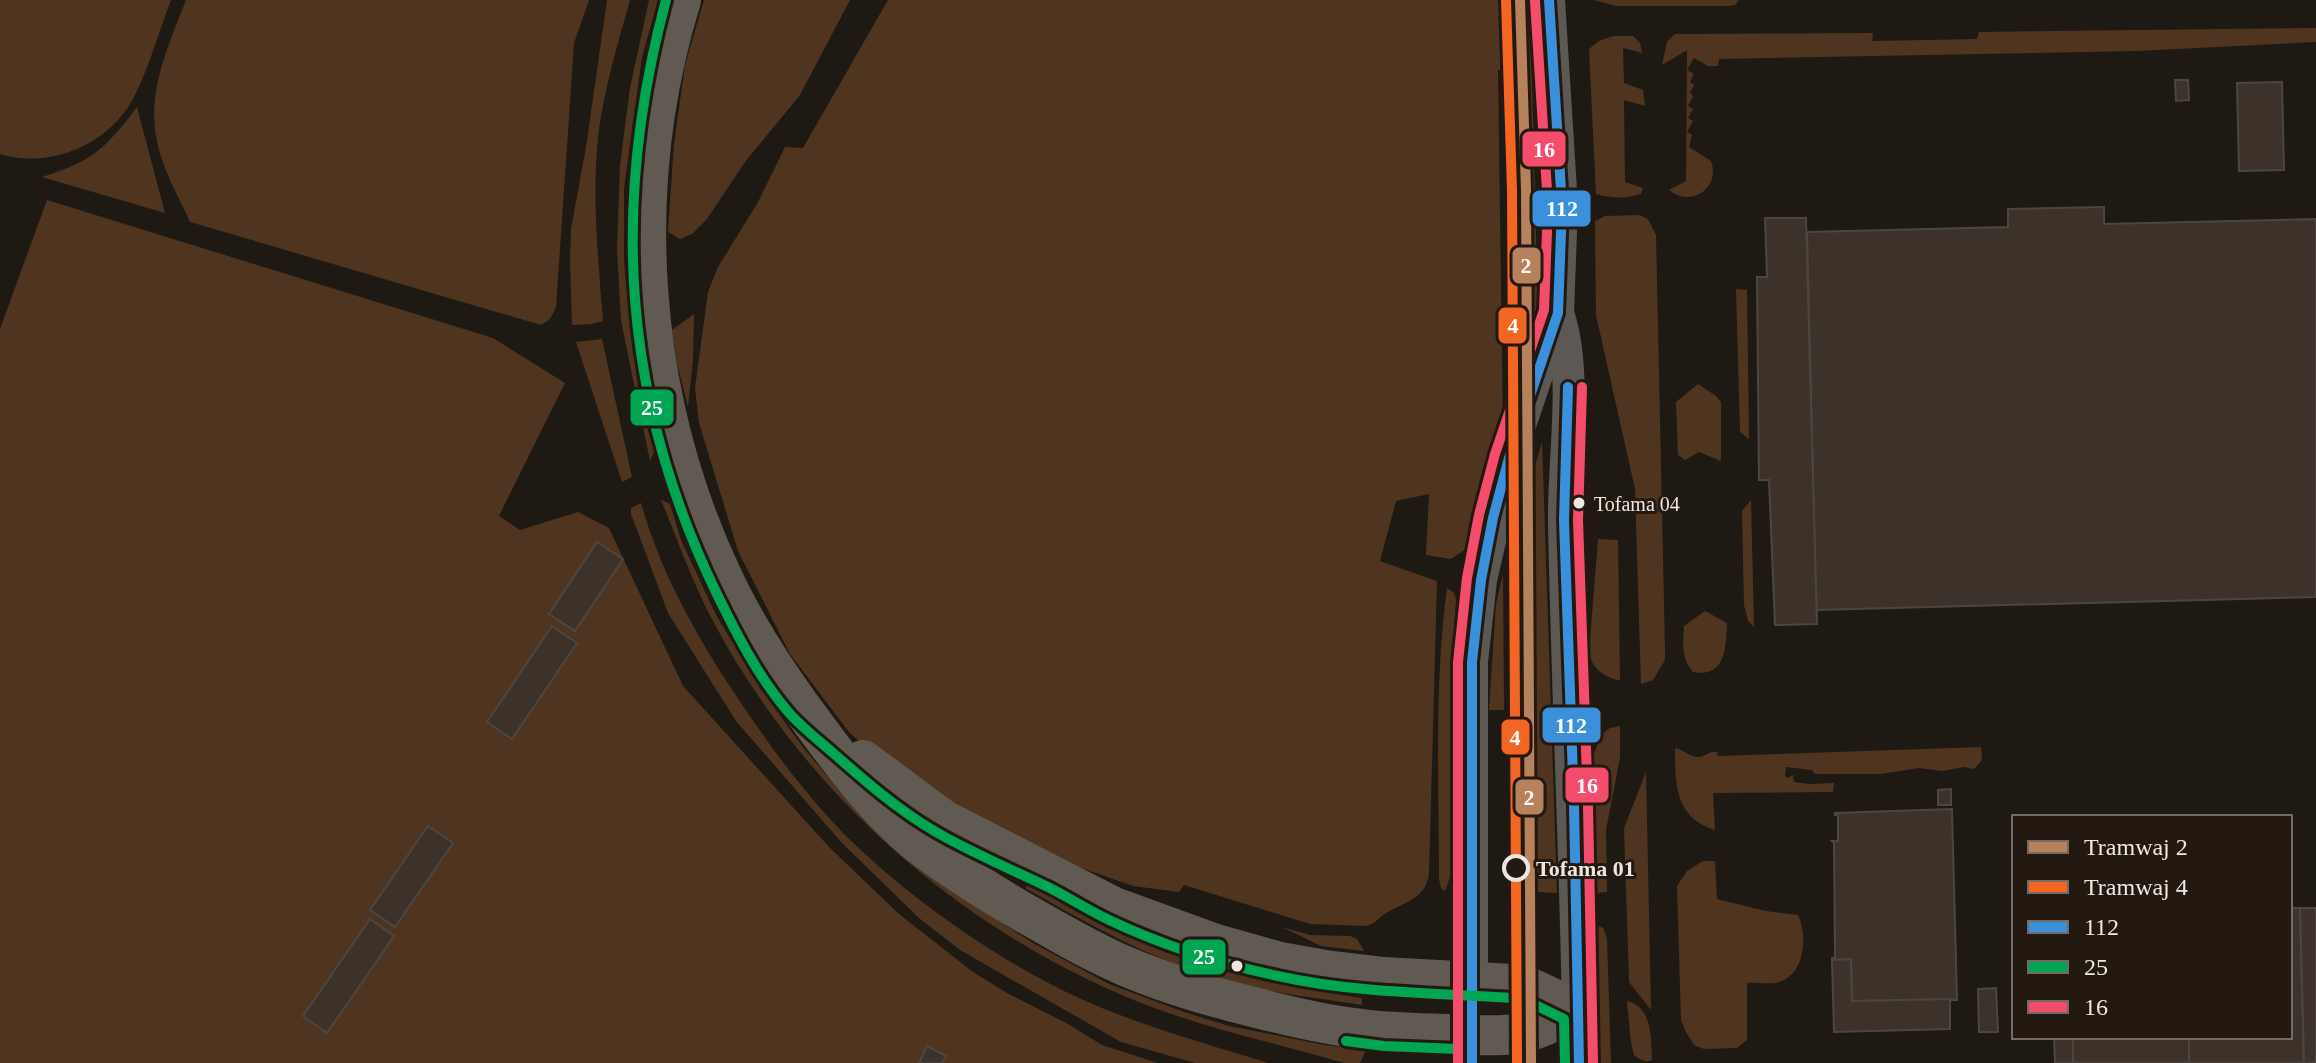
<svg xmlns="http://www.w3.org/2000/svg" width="2316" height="1063" font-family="'Times New Roman',serif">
<rect width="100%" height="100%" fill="#1f1914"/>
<!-- green -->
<g fill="#4f351f">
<path d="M0 0H171C159 31 150 64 136 93 113 143 51 170 0 154Z"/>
<path d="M186 0H589L574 43 556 307 550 319 541 325 190 222C179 197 164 172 158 146 145 94 168 47 186 0Z"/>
<path d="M607 0H630C618 43 603 93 598 137 592 198 598 260 603 321L592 324 572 325 570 262 571 229 586 147Z"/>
<path d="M649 0H658L642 57 624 188V261L631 333 640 401 654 452 650 461 621 321 617 250 620 165 630 88Z"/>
<path d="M704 0H850L800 95 745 162 707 219 692 234 680 239 668 232 674 144 685 65Z"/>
<path d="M888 0H1530L1538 313 1533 328 1529 70H1498L1503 433 1478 506 1466 549 1451 559 1426 555 1429 494 1396 501 1380 561 1437 581 1429 874C1425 901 1402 902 1383 915 1377 920 1375 923 1367 926L1310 924 1184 885 1179 892 1133 886 1030 850 906 785 849 732 790 654 738 551 699 423 695 388 708 292 718 267 757 204 785 147 803 148Z"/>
<path d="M1594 0H1739L1735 5 1730 6H1616Z"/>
<path d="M2316 28V42L2137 51 1719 59 1718 66H1708L1694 58 1687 70 1694 74 1690 82 1694 85 1690 93 1693 96 1688 106 1693 109 1688 118 1693 121 1687 132 1692 135 1689 147 1711 161C1721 189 1690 208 1669 190L1686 181 1687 50 1662 65 1667 42 1675 34 1873 33 1872 41 1977 39 1979 32Z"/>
<path d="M1613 36H1633L1640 43 1642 53 1623 48 1624 83 1643 90 1645 106 1624 100 1625 182 1643 188 1641 194C1627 199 1610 198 1596 194L1589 49 1599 41Z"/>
<path d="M137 107 165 213 42 177C93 161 105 149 137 107Z"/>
<path d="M47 200 493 338 565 383 499 516 520 530 578 512 609 528 683 686 829 847 899 914 973 972 1007 993 1068 1024 1102 1045 1158 1063H0V329Z"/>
<path d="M1639 215 1648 219 1656 235 1665 651V660L1653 680 1641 684 1635 489 1596 315 1595 221 1605 216Z"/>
<path d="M1736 289 1747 290 1749 439 1740 432Z"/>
<path d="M694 314 693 359 688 407 677 363 672 330Z"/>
<path d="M602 339 632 477 622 482 576 342Z"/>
<path d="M1698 384 1716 396 1721 402V461L1699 452 1685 460 1678 455 1676 402Z"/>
<path d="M1542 442 1557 893 1536 892 1535 466Z"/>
<path d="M661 500 670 504 681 540 716 615 760 688 802 746 843 795 963 898 1033 943 1109 984 1184 1012 1229 1026 1325 1045 1366 1050 1360 1063H1344C1282 1045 1218 1031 1157 1009 970 939 808 799 714 623 693 584 678 541 661 500Z"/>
<path d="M1751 500 1754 627 1748 621 1744 605 1742 511Z"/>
<path d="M641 503C659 567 691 626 727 682 758 729 791 776 829 818 892 887 994 959 1079 998 1140 1026 1205 1043 1268 1063H1195L1121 1042 960 950 919 918 842 843 736 721 668 613 631 514V508Z"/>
<path d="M1598 539 1618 540 1620 680H1617C1604 677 1591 667 1589 653Z"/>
<path d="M1503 574 1504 710H1489L1496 603Z"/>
<path d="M1447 588 1454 593 1456 600 1450 690V877L1445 891 1441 888 1439 879C1439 783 1434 684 1447 588Z"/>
<path d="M1705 611 1727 623C1726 647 1726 678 1693 672 1681 658 1683 643 1684 626Z"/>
<path d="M1620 726V758L1606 830 1607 892 1596 893 1592 759 1601 735 1610 728Z"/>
<path d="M1981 747 1982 760 1974 769 1965 767 1942 771 1919 768 1881 774H1815L1812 770 1786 767 1785 776 1788 778 1793 775 1794 782 1809 784 1834 783 1833 792 1713 793 1715 830C1675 818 1675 784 1675 748 1683 749 1691 758 1699 757 1707 756 1708 751 1717 752L1718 756Z"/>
<path d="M1646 772 1651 1010 1629 982 1624 828Z"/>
<path d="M1703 861H1715L1717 899 1766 911 1798 915C1808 936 1805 974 1779 982 1770 985 1757 982 1747 983V1040L1737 1048 1704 1049 1694 1045 1686 1032 1681 1020 1677 886 1687 871Z"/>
<path d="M1032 879C1057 894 1081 910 1107 922 1187 960 1274 986 1362 998V1005C1302 996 1239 990 1183 967 1127 946 1076 917 1025 888Z"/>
<path d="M1598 926 1603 928 1607 938 1611 1063H1600Z"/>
<path d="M1282 927 1310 935 1350 936 1357 939 1364 951 1321 946Z"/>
<path d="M1627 1001C1653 1007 1651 1039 1652 1060 1646 1063 1640 1060 1634 1055L1631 1043Z"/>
</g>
<!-- building -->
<g fill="#3c3229" stroke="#4c4642" stroke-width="2">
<path d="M2175 80H2188L2189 100 2176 101Z"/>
<path d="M2282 82 2284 170 2239 171 2237 83Z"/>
<path d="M2104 207V224L2316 219V597L1816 610 1807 232 2008 227V209Z"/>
<path d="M1765 218H1806L1817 624 1775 625 1769 480H1759L1757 277H1767Z"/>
<path d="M597 542 623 559 575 631 549 614Z"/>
<path d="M552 626 577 643 512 739 487 722Z"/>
<path d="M1951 789V805H1938V790Z"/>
<path d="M1952 809 1957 1000 1852 1001 1851 959 1832 960V958H1835L1834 843 1832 841H1838V815H1835V813Z"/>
<path d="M428 826 453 843 395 927 370 910Z"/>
<path d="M2290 908H2300L2304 1063H2189V1037H2290Z"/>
<path d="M2300 908H2316V1063H2304Z"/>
<path d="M370 919 394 936 327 1033 303 1016Z"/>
<path d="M1851 959 1852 1001 1950 999V1029L1834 1032 1832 960Z"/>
<path d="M1996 988 1998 1032H1979L1978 989Z"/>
<path d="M2054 1037H2073V1063H2055Z"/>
<rect x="2073" y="1037" width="116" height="26"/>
<path d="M927 1046 946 1056 942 1063H919Z"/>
</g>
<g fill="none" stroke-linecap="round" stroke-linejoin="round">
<!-- minor -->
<g stroke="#5c5854" stroke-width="32">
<path d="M1559 316C1578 376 1563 459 1564 522 1567 685 1575 847 1578 1010"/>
<path d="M1472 982V662L1481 580 1509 458 1558 313 1562 206 1549 0"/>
</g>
<!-- major -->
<g stroke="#615a52" stroke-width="40">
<path d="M681 0C623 188 638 398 722 576 746 628 778 676 812 722 843 764 874 806 914 840 948 867 985 890 1023 912 1056 931 1090 951 1125 966 1167 984 1212 997 1257 1008 1292 1017 1326 1025 1362 1029 1391 1033 1422 1033 1452 1034 1477 1035 1509 1038 1533 1030 1549 1025 1564 1016 1578 1010"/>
<path d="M863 760 944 820 1114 907 1216 944 1280 962 1325 970 1384 977 1512 984 1531 988 1578 1010"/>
<path d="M1578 1010 1579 1063"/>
</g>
<!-- bus-1 casing -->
<g stroke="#231910" stroke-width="16">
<g id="bus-1">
<path d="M1568 387 1564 520 1574 806 1579 1063"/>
<path d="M1472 1063V662L1481 580 1493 518 1509 458 1558 313 1562 206 1549 0"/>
</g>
</g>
<!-- bus-2 casing -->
<g stroke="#231910" stroke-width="16">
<g id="bus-2">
<path d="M666 0C611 205 622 397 715 590 736 633 759 679 791 715 804 729 818 740 832 752 865 781 898 810 936 832 972 853 1011 869 1048 887 1068 897 1088 910 1109 920 1162 945 1221 964 1278 976 1354 993 1433 993 1510 998L1527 1001 1564 1019 1565 1063"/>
<path d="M1346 1041 1384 1046 1458 1049V1063"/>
</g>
</g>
<!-- bus-3 casing -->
<g stroke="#231910" stroke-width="16">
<g id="bus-3">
<path d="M1582 387 1578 520 1588 806 1593 1063"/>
<path d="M1458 1063V662L1467 578 1479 515 1495 454 1544 310 1548 206 1535 1"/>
</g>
</g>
<!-- bus-1 -->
<use href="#bus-1" stroke="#3a90db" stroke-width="10"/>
<!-- bus-2 -->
<use href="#bus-2" stroke="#00a651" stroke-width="10"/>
<!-- bus-3 -->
<use href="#bus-3" stroke="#f44d6c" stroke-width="10"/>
<!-- tram-1 casing -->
<g stroke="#231910" stroke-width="16">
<path id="tram-1" d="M1520 0 1526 190 1531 1063"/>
</g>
<!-- tram-2 casing -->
<g stroke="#231910" stroke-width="16">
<path id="tram-2" d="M1506 0 1512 190 1517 1063"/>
</g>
<!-- tram-1 -->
<use href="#tram-1" stroke="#b6815c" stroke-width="10"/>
<!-- tram-2 -->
<use href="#tram-2" stroke="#f26522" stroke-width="10"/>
</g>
<!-- markers -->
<g fill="#eee7e1" stroke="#231910" stroke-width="3">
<circle cx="1579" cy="503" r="7"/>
<circle cx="1237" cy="966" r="7"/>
</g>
<circle fill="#231910" stroke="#eee7e1" stroke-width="4" cx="1516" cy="868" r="12"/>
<g text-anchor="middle" stroke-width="6" stroke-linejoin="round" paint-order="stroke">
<!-- bus labels -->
<g font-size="20" fill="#eee7e1" stroke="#231910" text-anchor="start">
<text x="1594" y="511">Tofama 04</text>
</g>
<!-- stop labels -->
<g font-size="22" font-weight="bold" fill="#eee7e1" stroke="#231910" text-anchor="start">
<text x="1536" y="876">Tofama 01</text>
</g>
</g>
<g stroke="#231910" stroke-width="3">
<rect x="1521" y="130" width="46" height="38" rx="8" fill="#f44d6c"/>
<rect x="1531" y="189" width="61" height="39" rx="8" fill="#3a90db"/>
<rect x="1511" y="246" width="31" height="39" rx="8" fill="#b6815c"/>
<rect x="1497" y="306" width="31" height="39" rx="8" fill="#f26522"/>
<rect x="629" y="388" width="46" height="39" rx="8" fill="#00a651"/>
<rect x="1541" y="706" width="61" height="38" rx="8" fill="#3a90db"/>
<rect x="1500" y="718" width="31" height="38" rx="8" fill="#f26522"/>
<rect x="1564" y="766" width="46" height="38" rx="8" fill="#f44d6c"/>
<rect x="1514" y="778" width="31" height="38" rx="8" fill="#b6815c"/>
<rect x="1181" y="938" width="46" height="38" rx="8" fill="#00a651"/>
</g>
<g font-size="22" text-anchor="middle" font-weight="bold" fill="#fff">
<text x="1544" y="157">16</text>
<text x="1562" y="216">112</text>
<text x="1526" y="273">2</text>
<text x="1513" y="333">4</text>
<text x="652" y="415">25</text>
<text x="1571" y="733">112</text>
<text x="1515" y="745">4</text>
<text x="1587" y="793">16</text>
<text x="1529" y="805">2</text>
<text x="1204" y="964">25</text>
</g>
<!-- legend -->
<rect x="2012" y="815" width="280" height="224" fill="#231910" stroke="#746b64" stroke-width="2"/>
<rect x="2028" y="841" width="40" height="12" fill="#b6815c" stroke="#746b64" stroke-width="2"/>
<text x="2084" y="855" font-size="24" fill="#eee7e1">Tramwaj 2</text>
<rect x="2028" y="881" width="40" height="12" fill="#f26522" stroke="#746b64" stroke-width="2"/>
<text x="2084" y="895" font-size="24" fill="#eee7e1">Tramwaj 4</text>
<rect x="2028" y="921" width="40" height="12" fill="#3a90db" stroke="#746b64" stroke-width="2"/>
<text x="2084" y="935" font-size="24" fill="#eee7e1">112</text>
<rect x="2028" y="961" width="40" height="12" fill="#00a651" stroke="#746b64" stroke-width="2"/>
<text x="2084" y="975" font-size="24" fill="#eee7e1">25</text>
<rect x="2028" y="1001" width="40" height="12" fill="#f44d6c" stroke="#746b64" stroke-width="2"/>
<text x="2084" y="1015" font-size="24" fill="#eee7e1">16</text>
</svg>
